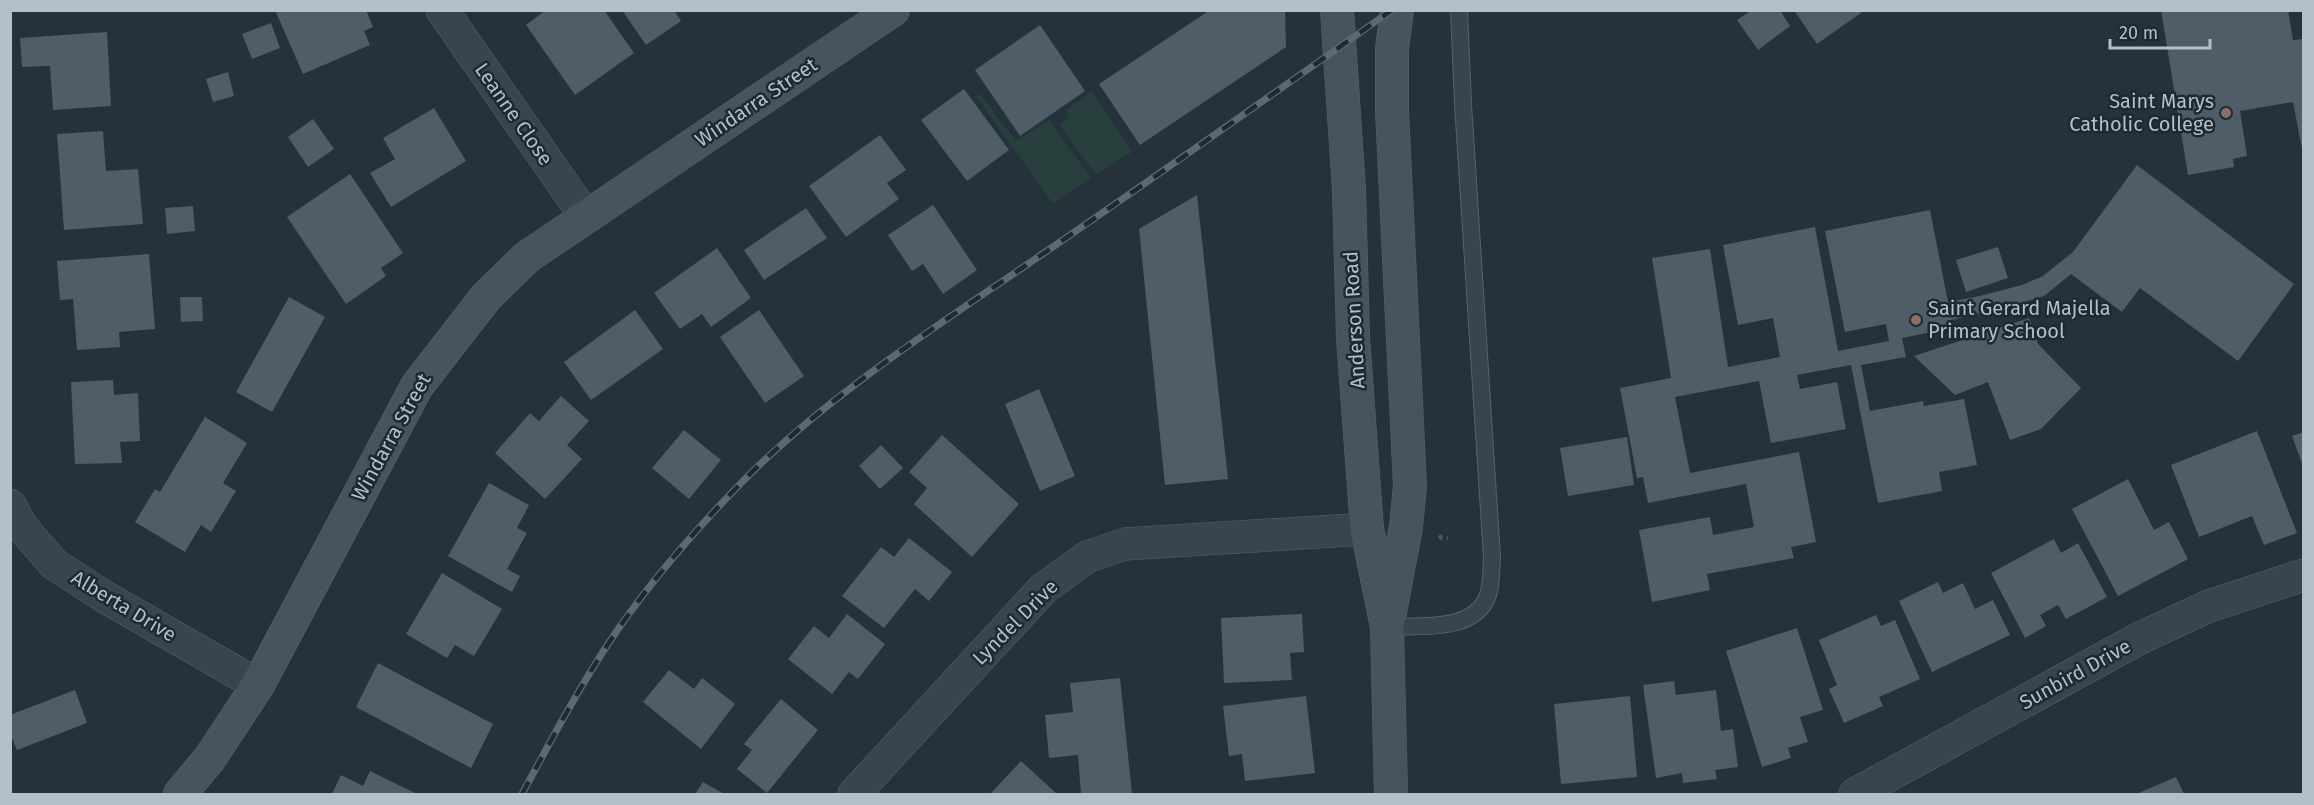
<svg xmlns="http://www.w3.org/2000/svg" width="2314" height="805" font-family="'Fira Sans',sans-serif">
<rect width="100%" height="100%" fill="#25323c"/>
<!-- green -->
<g fill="#283f3d">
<path d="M1091 91 1132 152 1096 175 1059 124 1069 117 1066 110Z"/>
<path d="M979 93 1016 141 1049 120 1091 178 1053 204 976 96Z"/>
</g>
<!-- building -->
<g fill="#4e5d67">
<path d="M275 10H366L373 27 364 31 370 45 303 74Z"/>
<path d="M546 10H604L634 53 575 95 526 25Z"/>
<path d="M622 10H674L681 21 646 45Z"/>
<path d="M1210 10H1285L1286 47 1140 145 1099 84Z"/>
<path d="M1752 10H1780L1790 26 1758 50 1737 20Z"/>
<path d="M1794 10H1865L1817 44Z"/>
<path d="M2161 10H2288L2293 40 2304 39V159L2293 102 2240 111 2247 156 2233 159 2234 167 2188 175Z"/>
<path d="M271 23 280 48 252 59 242 34Z"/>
<path d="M1040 25 1085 91 1020 136 975 70Z"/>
<path d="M107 32 111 106 53 110 50 66 22 67 20 38Z"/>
<path d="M228 72 234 96 213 102 206 79Z"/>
<path d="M964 89 1009 150 967 181 921 120Z"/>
<path d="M434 108 466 161 391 207 370 173 395 159 383 138Z"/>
<path d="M313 119 334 149 308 167 288 137Z"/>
<path d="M103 131 106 171 138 169 143 224 64 230 57 134Z"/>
<path d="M880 135 906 170 887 183 899 199 846 237 809 186Z"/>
<path d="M2137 165 2294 284 2238 361 2140 288 2122 312 2071 274 2044 296 2015 305 1951 320 1952 328 1902 338 1906 357 1861 365 1870 411 1923 401 1924 406 1964 399 1977 465 1939 472 1942 491 1878 503 1851 365 1797 375 1800 389 1837 382 1846 429 1771 443 1759 381 1675 397 1690 473 1799 452 1816 542 1791 547 1794 558 1707 574 1710 590 1652 602 1639 530 1710 517 1713 535 1754 527 1746 484 1648 503 1643 477 1637 478 1620 388 1671 378 1652 258 1710 249 1728 367 1780 357 1773 318 1738 325 1723 245 1815 227 1838 351 1889 341 1886 324 1845 332 1825 231 1930 210 1948 302 1980 296 2022 285 2043 276 2073 252Z"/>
<path d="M350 174 403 253 381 268 386 276 346 304 287 217Z"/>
<path d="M1197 195 1228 479 1165 485 1139 229Z"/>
<path d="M933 205 977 270 943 294 923 264 912 271 888 235Z"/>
<path d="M193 206 195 231 167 234 165 208Z"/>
<path d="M806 208 827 238 764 280 744 250Z"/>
<path d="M1998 247 2008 278 1966 292 1956 260Z"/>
<path d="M717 248 751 298 711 327 702 314 680 329 654 293Z"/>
<path d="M149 254 155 329 119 332 120 347 77 350 73 299 60 300 57 261Z"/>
<path d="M180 297H202L203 321 181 322Z"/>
<path d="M289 297 325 317 272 412 236 392Z"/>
<path d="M635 310 663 349 591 400 564 362Z"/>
<path d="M759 310 804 376 765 403 720 337Z"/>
<path d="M2029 318 2038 344 2081 388 2041 429 2010 440 1988 382 1955 395 1914 356Z"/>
<path d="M113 380 114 395 138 393 140 441 120 442 122 463 75 464 71 382Z"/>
<path d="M1039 389 1075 476 1040 491 1005 404Z"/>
<path d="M561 396 589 421 567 445 582 459 545 499 495 453 530 413 539 421Z"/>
<path d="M205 417 247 443 223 483 236 491 211 532 201 525 185 552 135 522 155 489 160 492Z"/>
<path d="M684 430 721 460 689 499 652 468Z"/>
<path d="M2257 431 2297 533 2264 545 2252 516 2199 537 2171 465Z"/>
<path d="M2304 432V466H2303L2292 436Z"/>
<path d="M942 435 1019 504 972 557 914 504 927 488 909 472Z"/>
<path d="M1627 437 1634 485 1568 496 1560 448Z"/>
<path d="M881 445 903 468 880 489 859 466Z"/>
<path d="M2128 479 2154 530 2169 522 2188 559 2118 596 2072 509Z"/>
<path d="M489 483 529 505 517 528 527 533 507 569 520 576 512 592 448 556Z"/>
<path d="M909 538 952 572 929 601 915 589 884 628 842 596 881 547 894 557Z"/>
<path d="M2054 539 2061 553 2078 543 2107 597 2066 619 2058 605 2040 615 2046 626 2025 638 1991 573Z"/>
<path d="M442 573 502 609 474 656 455 645 447 658 406 634Z"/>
<path d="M1938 582 1943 593 1963 583 1975 609 1993 600 2010 635 1932 672 1899 601Z"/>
<path d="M847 614 885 644 858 679 849 672 832 694 788 659 814 626 829 638Z"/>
<path d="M1302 614 1304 652 1290 653 1292 680 1224 683 1221 618Z"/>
<path d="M1876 615 1881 626 1895 620 1920 679 1879 697 1883 706 1844 723 1829 689 1837 685 1819 640Z"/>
<path d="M1797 628 1823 710 1800 717 1808 742 1788 748 1791 758 1762 767 1726 651Z"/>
<path d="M378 663 493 724 471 768 356 707Z"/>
<path d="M669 670 694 689 702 678 735 704 701 749 643 702Z"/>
<path d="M1120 678 1132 794H1081L1078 755 1049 758 1045 715 1073 712 1070 683Z"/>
<path d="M1674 681 1676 695 1716 690 1721 731 1733 729 1738 767 1715 770 1717 779 1683 783 1682 773 1656 778 1643 685Z"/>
<path d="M75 690 87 723 17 750 10 733V715Z"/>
<path d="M1306 696 1315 773 1245 781 1242 754 1229 756 1223 706Z"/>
<path d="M1630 696 1637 777 1561 784 1554 704Z"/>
<path d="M781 699 818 730 767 793 737 769 752 750 744 744Z"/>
<path d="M1021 761 1057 794H990Z"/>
<path d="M370 771 417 794H332L341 775 363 786Z"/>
<path d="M2176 777 2184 794H2136Z"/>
<path d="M703 782 724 794H695Z"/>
</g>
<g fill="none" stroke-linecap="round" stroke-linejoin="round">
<!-- lane casing -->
<g stroke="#57626a" stroke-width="18">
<path id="lane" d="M1387 627C1419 625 1475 633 1488 595 1492 583 1491 570 1492 558L1463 104 1459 10"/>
</g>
<!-- street casing -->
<g stroke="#57626a" stroke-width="33">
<g id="street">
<path d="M442 10 586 217"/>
<path d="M10 505 22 527 54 564 105 597 258 685"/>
<path d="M854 794 1043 589 1087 557 1125 544 1367 529"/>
<path d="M1855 794 2140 638 2209 606 2304 575"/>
</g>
</g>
<!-- secondary casing -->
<g stroke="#57626a" stroke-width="34">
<g id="secondary">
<path d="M1337 10 1349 190 1353 338 1367 529 1387 627 1391 794"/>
<path d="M1389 617 1406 527 1410 486 1392 111V49L1397 10"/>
<path d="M180 794 210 758 258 685 417 386 486 297 527 257 893 10"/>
</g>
</g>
<!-- path -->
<path stroke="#475b5a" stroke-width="4" stroke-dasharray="4.5 4.5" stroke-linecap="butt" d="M1440 535 1441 538H1448"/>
<!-- lane -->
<use href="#lane" stroke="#39444c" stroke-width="16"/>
<!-- street -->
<use href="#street" stroke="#39444c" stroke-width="32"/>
<!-- secondary -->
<use href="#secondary" stroke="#47545f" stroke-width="33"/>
<!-- rail casing -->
<g stroke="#5b6973" stroke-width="7">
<path id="rail" d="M522 794C549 744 576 693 608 644 647 585 695 530 745 479 833 391 942 323 1044 253 1161 173 1276 92 1392 10"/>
</g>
<!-- rail -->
<use href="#rail" stroke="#1e2931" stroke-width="4.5" stroke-dasharray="14" stroke-linecap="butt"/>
</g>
<!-- markers -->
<g fill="#8d6e63" stroke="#1e2931" stroke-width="2">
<circle cx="2226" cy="113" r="6"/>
<circle cx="1916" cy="320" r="6"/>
</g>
<g text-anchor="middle" stroke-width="5" stroke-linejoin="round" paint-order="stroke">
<!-- poi labels -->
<g font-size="20" fill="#b5bfc7" stroke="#1e2931" text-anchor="end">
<text x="2214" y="108">Saint Marys<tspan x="2214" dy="23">Catholic College</tspan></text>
<text x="1928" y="315" text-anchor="start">Saint Gerard Majella<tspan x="1928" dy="23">Primary School</tspan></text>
</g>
<!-- street labels -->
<g font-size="20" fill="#b5bfc7" stroke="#1e2931">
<text transform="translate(756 102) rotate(-34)" y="7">Windarra Street</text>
<text transform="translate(514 114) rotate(55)" y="7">Leanne Close</text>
<text transform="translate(1354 320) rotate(-93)" y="7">Anderson Road</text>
<text transform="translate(391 437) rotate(-61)" y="7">Windarra Street</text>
<text transform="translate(124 606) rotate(31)" y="7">Alberta Drive</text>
<text transform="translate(1015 622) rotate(-45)" y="7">Lyndel Drive</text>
<text transform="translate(2075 674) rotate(-29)" y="7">Sunbird Drive</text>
</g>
</g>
<!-- border -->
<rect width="2314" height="805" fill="none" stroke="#b5bfc7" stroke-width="24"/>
<!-- scale -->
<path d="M2110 39v9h100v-9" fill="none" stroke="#b5bfc7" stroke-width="3"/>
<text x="2119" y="39" font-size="18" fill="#b5bfc7" stroke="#1e2931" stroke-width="4.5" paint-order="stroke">20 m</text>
</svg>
